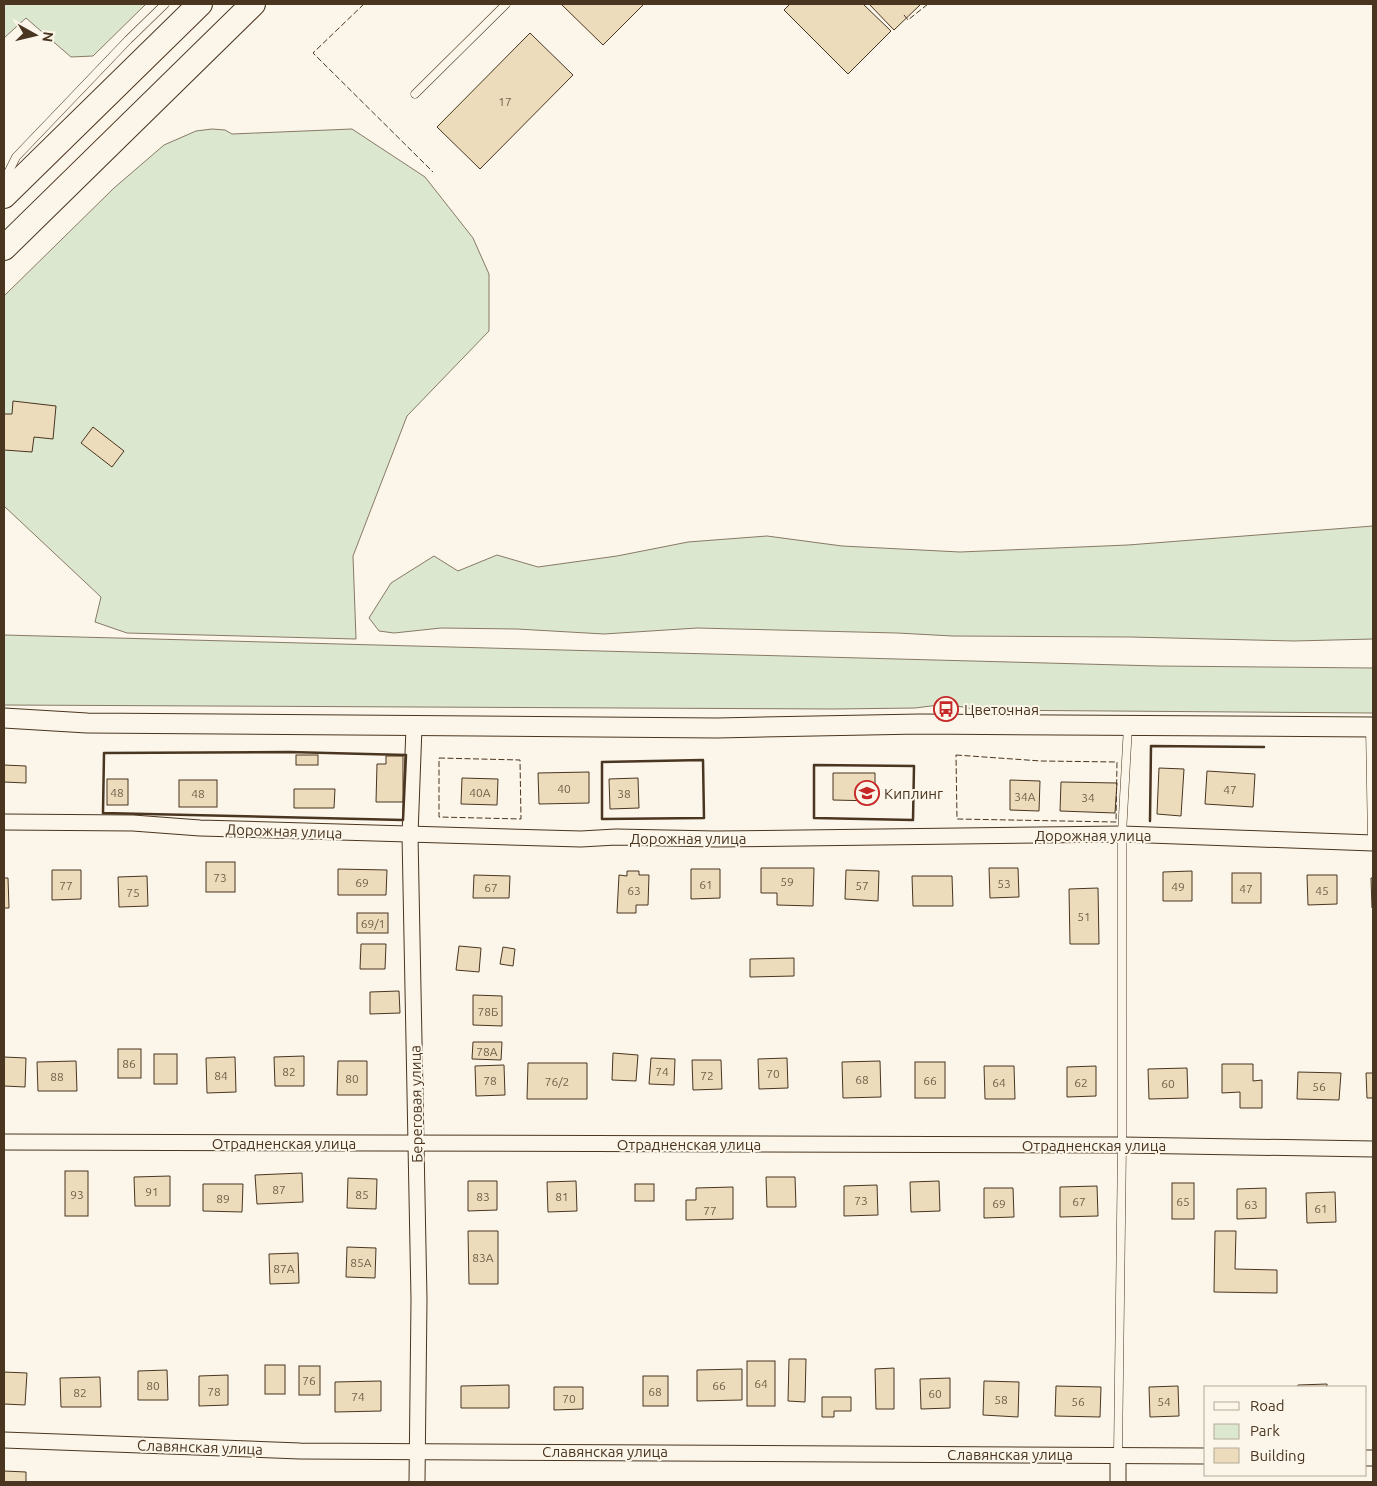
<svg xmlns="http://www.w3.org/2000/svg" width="1377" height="1486" font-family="Ubuntu,sans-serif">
	<rect width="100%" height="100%" fill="#fbf6e9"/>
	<g fill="#dce7d0" stroke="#887966">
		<polygon points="4,4 146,4 93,56 71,57 26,18 4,38"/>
		<polygon points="212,129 225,130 232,134 352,129 425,177 473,238 489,274 489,331 407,416 353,556 356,639 127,633 95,622 101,597 4,506 4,296 114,188 164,145 196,131"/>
		<polygon points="1373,526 1373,639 1294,641 1130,637 953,636 897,633 697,628 604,634 517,629 441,628 394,633 379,631 369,618 391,583 434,556 458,571 497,555 538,567 617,556 688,542 767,536 842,546 960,552 1128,545"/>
		<polygon points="4,635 1158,666 1373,668 1373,713 978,710 947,704 915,708 833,709 4,705"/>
	</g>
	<g fill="#ecdcbc" stroke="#4a3520">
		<polygon points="561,4 644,4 603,45"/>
		<polygon points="790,4 863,4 891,31 848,74 784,10"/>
		<polygon points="869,4 921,4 894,30"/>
		<polygon points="530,33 573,75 480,169 437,127"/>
		<polygon points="13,401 56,406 53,439 34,437 32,452 4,450 4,414 12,414"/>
		<polygon points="93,427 124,451 112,467 81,443"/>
		<rect x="296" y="755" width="22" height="10"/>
		<polygon points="386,756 403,756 403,802 376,802 377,764 386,764"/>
		<polygon points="4,765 26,766 26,783 4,782"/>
		<polygon points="1159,768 1184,769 1181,816 1157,814"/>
		<polygon points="1207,771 1255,774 1253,807 1205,804"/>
		<polygon points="589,772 589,803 539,804 538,773"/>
		<polygon points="833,773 875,773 875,801 833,800"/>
		<polygon points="462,778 498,779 497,805 461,804"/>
		<polygon points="638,778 639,808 610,809 609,779"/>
		<rect x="107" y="779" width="21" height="26"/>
		<rect x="179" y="780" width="38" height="27"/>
		<polygon points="1010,780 1040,781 1039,811 1010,810"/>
		<polygon points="1061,782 1117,783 1115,813 1060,811"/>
		<polygon points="294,789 335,789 334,808 294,808"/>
		<rect x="206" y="862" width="29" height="30"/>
		<polygon points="761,868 814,868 813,906 777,905 777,893 761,893"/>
		<polygon points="989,868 1018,868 1019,897 990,898"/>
		<polygon points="338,869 387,870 386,895 338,895"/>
		<polygon points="691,869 720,869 720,898 691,899"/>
		<polygon points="52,870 81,870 81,899 52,900"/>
		<polygon points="846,870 879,871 878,901 845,899"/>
		<polygon points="627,871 639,871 639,875 649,875 648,905 636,905 636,913 617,913 619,875 627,876"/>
		<polygon points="1192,871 1192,901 1163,901 1163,872"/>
		<rect x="1232" y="873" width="29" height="30"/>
		<polygon points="474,875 510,876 509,898 473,898"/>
		<polygon points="1307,875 1337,875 1337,904 1308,905"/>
		<polygon points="147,876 148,906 119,907 118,877"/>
		<polygon points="912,876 952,876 953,906 913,906"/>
		<polygon points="4,878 8,878 9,908 4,908"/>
		<polygon points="1371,878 1373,878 1373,908 1372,908"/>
		<polygon points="1098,888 1099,944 1070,944 1069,889"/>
		<rect x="357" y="913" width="31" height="20"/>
		<polygon points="361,944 386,944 385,969 360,969"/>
		<polygon points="459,946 481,948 479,972 456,970"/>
		<polygon points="503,947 515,949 513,966 500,964"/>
		<polygon points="794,958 794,976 750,977 750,959"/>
		<polygon points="399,991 400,1013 370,1014 370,992"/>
		<polygon points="473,995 502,996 502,1026 473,1025"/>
		<polygon points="473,1042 502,1042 501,1060 472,1059"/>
		<rect x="118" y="1049" width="23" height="29"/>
		<polygon points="613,1053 638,1055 636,1081 612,1080"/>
		<rect x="154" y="1054" width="23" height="30"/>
		<polygon points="304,1056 304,1086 275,1086 274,1057"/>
		<polygon points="4,1057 26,1058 25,1087 4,1086"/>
		<polygon points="235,1057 236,1092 207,1093 206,1058"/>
		<polygon points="651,1058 675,1059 674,1085 649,1084"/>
		<polygon points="787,1058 788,1088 759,1089 758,1059"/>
		<polygon points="692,1060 721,1060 722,1089 693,1090"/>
		<polygon points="76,1061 77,1091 38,1091 37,1062"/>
		<polygon points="338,1061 367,1061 367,1095 337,1095"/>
		<polygon points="880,1061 881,1097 843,1098 842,1062"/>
		<rect x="915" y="1062" width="30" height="36"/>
		<polygon points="528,1063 587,1063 587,1099 527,1099"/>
		<polygon points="1222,1064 1253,1064 1253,1081 1262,1080 1262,1108 1240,1108 1240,1092 1222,1093"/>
		<polygon points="504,1065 505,1095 476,1096 475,1066"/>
		<polygon points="984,1066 1014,1066 1015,1099 985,1099"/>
		<polygon points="1096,1066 1096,1096 1067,1097 1067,1067"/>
		<polygon points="1187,1068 1188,1098 1149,1099 1148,1069"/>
		<polygon points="1298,1072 1341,1073 1339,1100 1297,1099"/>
		<polygon points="1366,1073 1373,1073 1373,1098 1367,1098"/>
		<rect x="65" y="1171" width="23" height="45"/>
		<polygon points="302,1173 303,1202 257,1204 255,1175"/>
		<polygon points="170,1176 170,1206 135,1206 134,1177"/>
		<polygon points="766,1177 795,1177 796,1207 767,1207"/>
		<polygon points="348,1178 377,1179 376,1209 347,1208"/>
		<polygon points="468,1181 497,1181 497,1210 468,1211"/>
		<polygon points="576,1181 577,1211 548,1212 547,1182"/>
		<polygon points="939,1181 940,1211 911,1212 910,1182"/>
		<rect x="1172" y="1183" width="22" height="36"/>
		<polygon points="203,1184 243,1184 242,1212 203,1211"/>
		<rect x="635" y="1184" width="19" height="17"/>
		<polygon points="877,1185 878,1215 844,1216 844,1186"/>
		<polygon points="1097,1186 1098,1216 1060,1217 1060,1187"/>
		<polygon points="733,1187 733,1219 686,1220 686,1200 696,1200 696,1188"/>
		<polygon points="984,1188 1013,1188 1014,1217 984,1218"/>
		<polygon points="1266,1188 1266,1218 1237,1219 1237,1189"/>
		<polygon points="1335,1192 1336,1222 1307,1223 1306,1193"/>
		<polygon points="468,1231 498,1231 498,1284 469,1284"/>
		<polygon points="1215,1231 1236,1231 1235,1269 1277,1270 1277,1293 1214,1292"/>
		<polygon points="347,1247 376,1248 375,1278 346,1277"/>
		<polygon points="298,1253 299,1283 270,1284 269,1254"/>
		<polygon points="789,1359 806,1359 805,1402 788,1401"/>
		<rect x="747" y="1361" width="28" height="45"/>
		<rect x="265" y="1365" width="20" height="29"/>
		<rect x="299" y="1366" width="21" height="29"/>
		<polygon points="894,1368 894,1409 876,1409 875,1369"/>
		<polygon points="742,1369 742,1400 697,1401 697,1370"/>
		<polygon points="167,1370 168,1400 138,1400 138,1371"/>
		<polygon points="4,1372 27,1373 25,1405 4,1404"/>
		<polygon points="228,1375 228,1405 199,1406 199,1376"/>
		<rect x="643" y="1376" width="25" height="30"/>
		<polygon points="100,1377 101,1407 61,1407 60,1378"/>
		<polygon points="950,1378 950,1408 921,1409 920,1379"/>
		<polygon points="381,1381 381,1411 335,1412 335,1382"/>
		<polygon points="984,1381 1019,1382 1018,1417 983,1415"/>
		<polygon points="1327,1384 1327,1387 1298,1387 1298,1385"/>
		<polygon points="509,1385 509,1408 461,1408 461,1386"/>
		<polygon points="1056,1386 1101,1387 1100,1417 1055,1416"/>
		<polygon points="1178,1386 1179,1416 1150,1417 1149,1387"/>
		<polygon points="554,1387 583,1387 583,1409 554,1410"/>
		<polygon points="822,1397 851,1397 851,1411 834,1411 834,1417 822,1417"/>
		<polygon points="4,1471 26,1472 26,1482 4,1482"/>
	</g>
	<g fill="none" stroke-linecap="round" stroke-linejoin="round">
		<defs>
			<g id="service">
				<polyline points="415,94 506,4"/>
				<polyline points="4,181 16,157 128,40 165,4"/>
				<polyline points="1370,727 1372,843"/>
				<polyline points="1118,1454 1122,1145 1122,834 1128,726"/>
			</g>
			<g id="minor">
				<polyline points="414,727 410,835 419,1299 417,1482"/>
				<polyline points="4,822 133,823 200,828 581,839 616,837 716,839 1122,834 1373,843"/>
				<polyline points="4,1142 1122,1145 1373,1149"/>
				<polyline points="4,1440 300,1451 1206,1456"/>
				<polyline points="1118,1454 1118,1482"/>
				<polyline points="1366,1458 1373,1458"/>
			</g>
			<polyline id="tertiary" points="4,718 87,723 717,728 920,724 1373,727"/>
			<g id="trunk">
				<polyline points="4,196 200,4"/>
				<polyline points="4,248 253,4"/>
			</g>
		</defs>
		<use href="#service" stroke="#4a3520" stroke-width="9"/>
		<use href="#minor" stroke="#4a3520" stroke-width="17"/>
		<use href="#tertiary" stroke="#4a3520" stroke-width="21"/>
		<use href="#trunk" stroke="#4a3520" stroke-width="26"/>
		<use href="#service" stroke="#fbf6e9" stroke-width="8"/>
		<use href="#minor" stroke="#fbf6e9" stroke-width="15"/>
		<use href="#tertiary" stroke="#fbf6e9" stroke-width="19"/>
		<use href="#trunk" stroke="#fbf6e9" stroke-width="24"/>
		<g stroke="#4a3520" stroke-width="1" stroke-dasharray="6 2.5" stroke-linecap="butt">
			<polyline points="364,4 313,53 433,172"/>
			<polyline points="904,15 908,20 928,4"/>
			<polygon points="956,755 1041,761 1117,762 1116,822 957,819"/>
			<polygon points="439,758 520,760 521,819 439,817"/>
		</g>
		<g stroke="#4a3520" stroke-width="2.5">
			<polygon points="289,752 406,755 403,820 103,813 104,753"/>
			<polygon points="703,760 704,818 602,819 602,762"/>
			<polygon points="814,765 914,766 913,820 814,818"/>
			<polyline points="1150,821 1151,746 1264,747"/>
		</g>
	</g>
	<defs>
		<symbol id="bus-ring" viewBox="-11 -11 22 22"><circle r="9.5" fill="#fbf6e9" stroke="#c62828" stroke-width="1.5"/><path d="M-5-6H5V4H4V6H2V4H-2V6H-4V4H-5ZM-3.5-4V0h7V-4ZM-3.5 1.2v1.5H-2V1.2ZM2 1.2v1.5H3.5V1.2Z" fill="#c62828"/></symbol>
		<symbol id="school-ring" viewBox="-11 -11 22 22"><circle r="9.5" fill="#fbf6e9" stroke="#c62828" stroke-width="1.5"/><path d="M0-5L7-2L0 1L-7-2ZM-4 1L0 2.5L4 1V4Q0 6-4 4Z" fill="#c62828"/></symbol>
	</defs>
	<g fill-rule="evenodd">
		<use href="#bus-ring" x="932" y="695" width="28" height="28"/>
		<use href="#school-ring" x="853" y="779" width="28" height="28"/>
	</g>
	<g text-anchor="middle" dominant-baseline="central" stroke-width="4" stroke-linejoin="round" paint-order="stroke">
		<g font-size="12" fill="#725f47">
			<text x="505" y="101">17</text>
			<text x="564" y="788">40</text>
			<text x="1230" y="789">47</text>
			<text x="117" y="792">48</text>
			<text x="480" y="792">40А</text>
			<text x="198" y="793">48</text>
			<text x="624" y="793">38</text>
			<text x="1025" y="796">34А</text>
			<text x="1088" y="797">34</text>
			<text x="220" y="877">73</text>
			<text x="787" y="881">59</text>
			<text x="362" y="882">69</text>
			<text x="1004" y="883">53</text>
			<text x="706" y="884">61</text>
			<text x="66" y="885">77</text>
			<text x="862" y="885">57</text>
			<text x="1178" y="886">49</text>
			<text x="491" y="887">67</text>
			<text x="1246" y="888">47</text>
			<text x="634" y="890">63</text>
			<text x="1322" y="890">45</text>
			<text x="133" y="892">75</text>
			<text x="1084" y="916">51</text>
			<text x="373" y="923">69/1</text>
			<text x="488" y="1011">78Б</text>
			<text x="487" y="1051">78А</text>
			<text x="129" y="1063">86</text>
			<text x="289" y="1071">82</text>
			<text x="662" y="1071">74</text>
			<text x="773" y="1073">70</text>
			<text x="221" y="1075">84</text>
			<text x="707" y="1075">72</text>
			<text x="57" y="1076">88</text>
			<text x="352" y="1078">80</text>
			<text x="862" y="1079">68</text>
			<text x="490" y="1080">78</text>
			<text x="930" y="1080">66</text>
			<text x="557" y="1081">76/2</text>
			<text x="999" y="1082">64</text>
			<text x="1081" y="1082">62</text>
			<text x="1168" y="1083">60</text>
			<text x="1319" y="1086">56</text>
			<text x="279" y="1189">87</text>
			<text x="152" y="1191">91</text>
			<text x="77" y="1194">93</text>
			<text x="362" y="1194">85</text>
			<text x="483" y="1196">83</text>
			<text x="562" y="1196">81</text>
			<text x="223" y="1198">89</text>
			<text x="861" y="1200">73</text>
			<text x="1079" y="1201">67</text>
			<text x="1183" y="1201">65</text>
			<text x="999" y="1203">69</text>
			<text x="1251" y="1204">63</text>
			<text x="1321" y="1208">61</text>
			<text x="710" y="1210">77</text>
			<text x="483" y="1257">83А</text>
			<text x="361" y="1262">85А</text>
			<text x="284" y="1268">87А</text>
			<text x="309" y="1380">76</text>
			<text x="761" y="1383">64</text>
			<text x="153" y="1385">80</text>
			<text x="719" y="1385">66</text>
			<text x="214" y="1391">78</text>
			<text x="655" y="1391">68</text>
			<text x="80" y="1392">82</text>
			<text x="935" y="1393">60</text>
			<text x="358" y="1396">74</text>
			<text x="569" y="1398">70</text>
			<text x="1001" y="1399">58</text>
			<text x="1078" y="1401">56</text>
			<text x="1164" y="1401">54</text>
		</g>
		<g font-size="15" fill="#4a3520" stroke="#fbf6e9" text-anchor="start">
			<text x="964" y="709">Цветочная</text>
			<text x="884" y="793">Киплинг</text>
		</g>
		<g font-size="15" fill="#4a3520" stroke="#fbf6e9">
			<text transform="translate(284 831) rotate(2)">Дорожная улица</text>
			<text x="1093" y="835">Дорожная улица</text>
			<text x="688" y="838">Дорожная улица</text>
			<text transform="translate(416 1104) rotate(-91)">Береговая улица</text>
			<text x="284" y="1143">Отрадненская улица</text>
			<text x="689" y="1144">Отрадненская улица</text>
			<text x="1094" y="1145">Отрадненская улица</text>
			<text transform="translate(200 1447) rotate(2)">Славянская улица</text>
			<text x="605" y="1451">Славянская улица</text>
			<text x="1010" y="1454">Славянская улица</text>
		</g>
	</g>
	<rect width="1377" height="1486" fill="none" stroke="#4a3520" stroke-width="10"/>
	<rect x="1204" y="1386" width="162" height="90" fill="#fbf6e9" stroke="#b4a999"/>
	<rect x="1214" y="1402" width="25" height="8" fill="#fbf6e9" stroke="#b4a999"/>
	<text x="1250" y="1411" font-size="15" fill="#4a3520">Road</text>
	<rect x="1214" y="1424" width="25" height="15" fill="#dce7d0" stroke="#b4a999"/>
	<text x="1250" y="1436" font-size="15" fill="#4a3520">Park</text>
	<rect x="1214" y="1448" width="25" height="15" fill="#ecdcbc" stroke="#b4a999"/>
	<text x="1250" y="1461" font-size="15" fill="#4a3520">Building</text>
	<g transform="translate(35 35) rotate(98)" stroke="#fbf6e9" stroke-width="4" paint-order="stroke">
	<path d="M0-4L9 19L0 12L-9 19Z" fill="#4a3520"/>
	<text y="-8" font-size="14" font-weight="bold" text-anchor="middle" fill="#4a3520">N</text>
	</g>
</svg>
